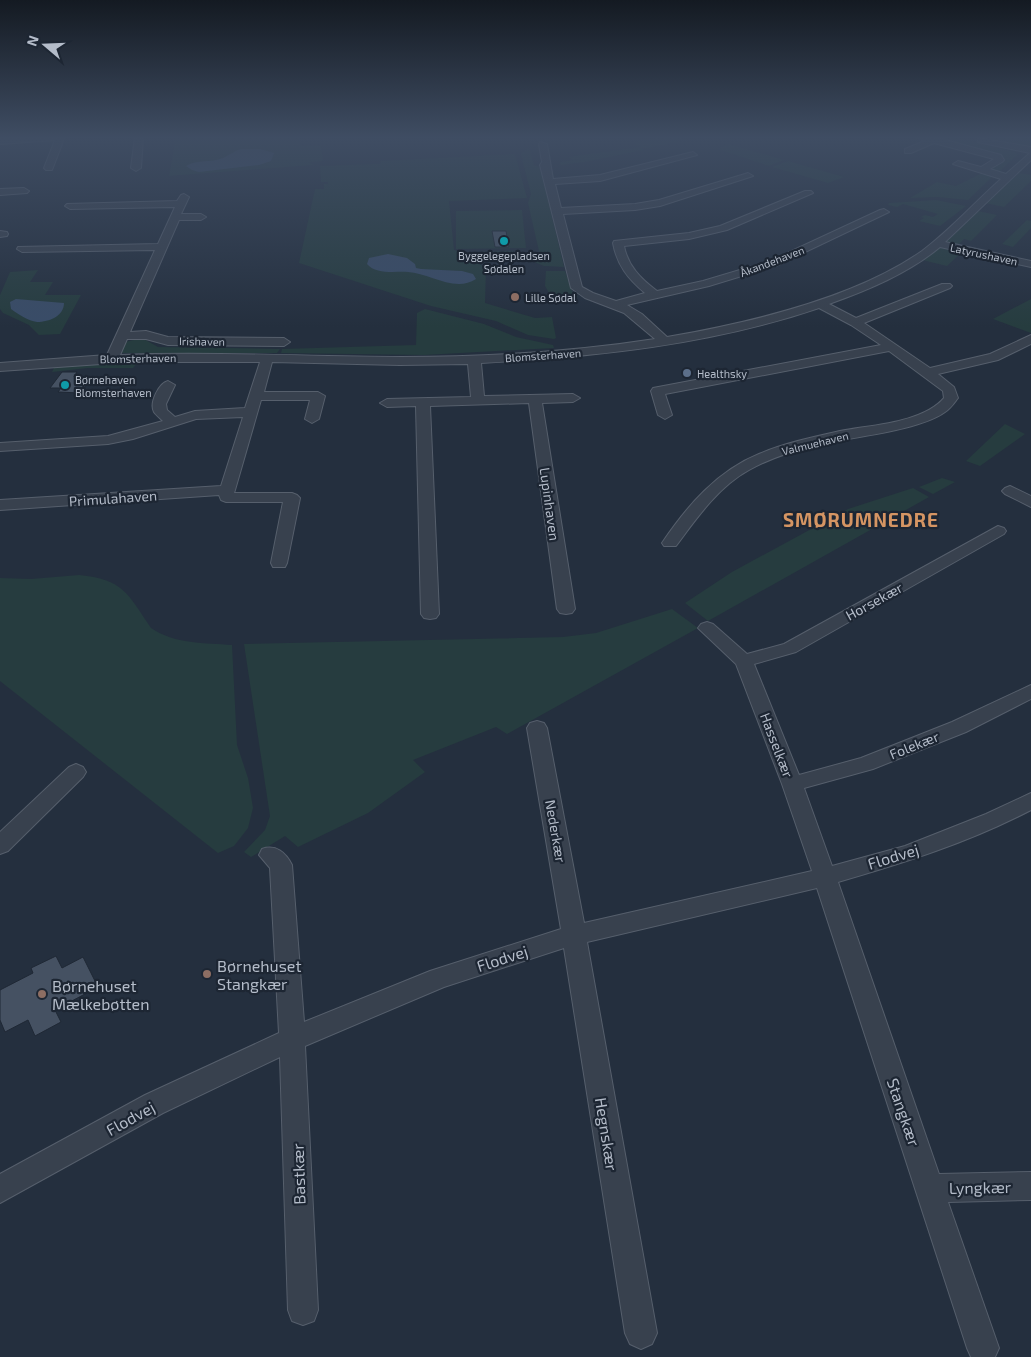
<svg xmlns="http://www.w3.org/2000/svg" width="1031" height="1357" font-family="'Exo 2',sans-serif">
	<rect width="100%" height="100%" fill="#242f3e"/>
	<g fill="#263c3f">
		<polygon points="176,137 300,137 301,146 321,146 323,161 309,162 313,165 169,176"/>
		<polygon points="667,137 678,137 684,140 644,149 632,142"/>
		<polygon points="927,137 953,137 1015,152 1017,155 997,174 985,170 1002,159"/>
		<polygon points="982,137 1031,137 1031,146 1030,146"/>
		<polygon points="729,144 784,160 769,166 718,149"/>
		<polygon points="640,147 643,150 585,162 561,165 560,162 587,158 572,160 568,157"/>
		<polygon points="529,148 534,165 540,167 564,267 544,266 532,261 541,260 528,203 531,194 521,154"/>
		<path d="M 515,154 L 527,198 L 449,201 L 454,250 C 457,250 485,266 486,269 L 485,303 L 535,318 L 552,317 L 556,338 L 554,339 L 528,335 L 496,321 L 431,306 L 299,263 L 315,189 L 324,189 L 324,184 L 328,184 L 328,182 L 321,182 L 320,166 L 380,164 L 381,161 Z"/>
		<polygon points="788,161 844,177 828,183 772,167"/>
		<polygon points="982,173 993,176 968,200 938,197 910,198 937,182 956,186"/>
		<polygon points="1019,173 1031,175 1031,181 1004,207 985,203"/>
		<polygon points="936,200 966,206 940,226 919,221 924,218 921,217 925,215 933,217 938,214 903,204 897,207 888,205 889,203"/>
		<polygon points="522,210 526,248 456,249 456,211"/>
		<polygon points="978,211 997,215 971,241 964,239 958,245 945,243"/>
		<polygon points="1027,220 1031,221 1031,228 1013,247 1002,244"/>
		<polygon points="940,247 963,251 947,266 922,260"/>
		<polygon points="513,251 514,258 476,259 475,252"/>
		<polygon points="38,270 30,282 53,282 45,295 81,295 60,334 39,335 29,325 3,313 0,309 0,295 10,272"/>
		<polygon points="546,271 565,271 572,291 578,296 577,298 569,301 553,300 545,286"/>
		<polygon points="1031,299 1031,333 993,319"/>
		<polygon points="425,309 484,324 516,337 553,345 554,348 424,355 281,353 282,349 416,345 417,313"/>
		<polygon points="142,338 158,347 280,349 277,353 120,353 125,342"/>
		<polygon points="138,362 133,368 88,368 52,372 55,366"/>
		<polygon points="1005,424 1025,434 980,466 966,461"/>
		<polygon points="942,478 955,482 933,494 919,487"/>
		<polygon points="913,488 929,497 708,621 685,603 732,572 848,509"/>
		<path d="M 79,575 C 123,579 128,594 151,628 C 174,644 206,643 232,645 L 237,745 L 248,778 L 253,808 L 248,828 L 234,846 L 218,853 L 0,681 L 0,578 L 31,579 Z"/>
		<polygon points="672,609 698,628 507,734 496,727 413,760 425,772 368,813 298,847 285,836 251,857 244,852 265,830 270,816 244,644 563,637 596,633"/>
	</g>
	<g fill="#394c67">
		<path d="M 241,149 L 260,149 L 274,153 L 271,161 L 259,165 L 199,172 L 192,170 L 186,166 C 198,159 210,163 223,158 C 230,155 234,151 241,149 Z"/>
		<path d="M 388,254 L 407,258 L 415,264 L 416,268 L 421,269 L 462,271 L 473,274 L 476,279 C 455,293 429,273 408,272 C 395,271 376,275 367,264 L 369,258 Z"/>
		<path d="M 16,299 L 64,303 C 64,316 49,322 37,322 C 28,321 18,314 11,309 L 10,302 Z"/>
	</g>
	<g fill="#455162" stroke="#1f2835">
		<polygon points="492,231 506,231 509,247 495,247"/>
		<polygon points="62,372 77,372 74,377 91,378 81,393 58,392 61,388 50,388"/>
		<polygon points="56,956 62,968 83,957 98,987 55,1010 61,1022 35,1036 28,1020 5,1032 0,1020 0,990 33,973 31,968"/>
	</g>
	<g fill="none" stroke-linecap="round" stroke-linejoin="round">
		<defs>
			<g id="minor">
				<polygon points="21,137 66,137 64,139 52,170 46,170 44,168 55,140 0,144 0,138"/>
				<polygon points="135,137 143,137 141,168 136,171 131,168"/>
				<path d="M 916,137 L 934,137 L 1001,155 L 1004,160 L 1002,162 L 990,169 L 1006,174 L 1030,153 L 978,142 L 978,138 L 1031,147 L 1031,160 L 945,242 L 1031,261 L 1031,267 L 940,247 C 909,273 868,290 829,304 L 856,318 L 942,284 L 950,284 L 952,286 L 950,288 L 864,323 L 930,368 L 990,354 L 1031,335 L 1031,344 L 998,360 L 938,374 L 954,387 L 958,398 C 954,403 951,408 945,412 C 919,431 850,437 817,445 C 793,451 770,458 749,470 C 718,487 696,519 676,546 L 664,546 L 662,543 C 687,506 717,471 759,454 C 785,443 813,437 840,431 C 871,425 923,423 944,398 L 943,391 L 889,351 L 665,394 L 672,415 L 665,419 L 658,415 L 651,391 L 653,388 L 881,345 L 851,325 L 819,308 C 711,345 594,357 481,363 L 484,396 L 573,394 L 580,398 L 573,402 L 542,403 L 575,609 L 572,613 L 566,614 L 560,613 L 557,609 L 529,403 L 430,406 L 439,614 L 436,618 L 430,619 L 424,618 L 421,614 L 416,406 L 387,407 L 380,403 L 387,399 L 471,397 L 468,364 L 400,365 L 272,362 L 264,392 L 318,392 L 325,396 L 319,419 L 312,423 L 305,419 L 310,400 L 261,400 L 235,490 L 234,493 L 292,493 L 297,495 L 300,498 L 287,563 L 285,567 L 273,567 L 271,563 L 283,502 L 226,502 L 221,500 L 219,495 L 0,510 L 0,500 L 221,486 L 243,417 L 196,419 L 133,439 L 108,444 L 0,451 L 0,443 L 108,436 L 163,421 C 160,418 156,415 154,412 C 149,403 159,383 168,381 L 175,385 L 166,404 L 167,410 L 175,417 L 195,411 L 245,408 L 260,362 L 130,362 L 0,371 L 0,363 L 107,355 L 155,250 L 22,252 L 17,249 L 18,247 L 158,244 L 175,207 L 70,209 L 65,206 L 67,204 L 177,201 L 181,195 L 184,194 L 189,197 L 181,214 L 201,214 L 206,217 L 201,220 L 179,220 L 130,332 L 146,331 L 168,337 L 284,338 L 290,342 L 284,346 L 168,345 L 146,339 L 127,339 L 120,355 C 214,351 307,357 401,357 C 486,357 571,352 655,339 L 624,313 L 585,298 L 571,288 L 540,165 L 542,162 L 539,144 L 540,142 L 547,144 L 553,179 L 600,175 L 693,152 L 697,155 L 600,181 L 555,184 L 561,208 L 635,204 L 659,200 L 745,174 L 748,173 L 753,176 L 660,206 L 635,210 L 563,214 L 582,287 L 593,293 L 616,301 L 645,293 C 628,279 617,265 613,243 L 614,241 L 689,233 L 720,226 L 805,191 L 811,191 L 813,193 L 727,230 L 689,239 L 624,246 C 628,266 640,278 657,291 L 703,281 L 770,261 L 880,210 L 884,209 L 889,212 L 778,265 L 709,286 L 627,305 L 642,314 L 667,337 C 748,323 854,299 922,251 C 950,230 975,202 1001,179 L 953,164 L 958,161 L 981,167 L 994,159 L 934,143 L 911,153 L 905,153 L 905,149 L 925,141 Z"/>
				<polygon points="24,188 29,191 27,193 0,195 0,189"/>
				<polygon points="0,231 7,232 8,234 7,236 0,237"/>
				<polygon points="1010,486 1031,496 1031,507 1005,494 1002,491 1005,488"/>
				<path d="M 998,526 L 1004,528 L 1006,531 L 1004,534 L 796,652 L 754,664 L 799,775 L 861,758 L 952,722 L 1031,685 L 1031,699 L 966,732 L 873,769 L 804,788 L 832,866 L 905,846 L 986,814 L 1031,793 L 1031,810 C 970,842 904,863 838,882 L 939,1174 L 1031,1172 L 1031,1200 L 948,1202 L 999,1348 L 995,1357 L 971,1357 L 967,1348 L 817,888 L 587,942 L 657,1333 L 652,1344 L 641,1349 L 630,1344 L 625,1333 L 564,948 L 444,987 L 305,1046 L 318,1310 L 314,1321 L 303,1325 L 292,1321 L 288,1310 L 280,1057 L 163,1113 L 0,1203 L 0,1174 L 145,1095 L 279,1033 L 270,868 L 259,855 L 262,849 C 276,844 286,853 292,865 L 304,1022 L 430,971 L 561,929 L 527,728 L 530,723 L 537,721 L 544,723 L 547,728 L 584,923 L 812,871 L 782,784 L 736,664 L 698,628 L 701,624 L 707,622 L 713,624 L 747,654 L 784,644 Z"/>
				<polygon points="76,764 83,767 86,772 83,777 8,851 0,854 0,832 69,767"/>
			</g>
		</defs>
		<use href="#minor" stroke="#565f6c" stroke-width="2"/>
		<use href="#minor" fill="#38414e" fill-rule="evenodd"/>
	</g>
	<linearGradient id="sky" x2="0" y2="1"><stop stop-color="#141a22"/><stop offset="0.42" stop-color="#3f4d63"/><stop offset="1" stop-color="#3f4d63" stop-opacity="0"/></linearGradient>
	<rect width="1031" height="327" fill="url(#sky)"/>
	<g fill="#0f9aa8" stroke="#1d2633" stroke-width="2">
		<circle cx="504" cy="241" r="5"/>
		<circle cx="65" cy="385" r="5"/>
	</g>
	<g fill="#8d6e63" stroke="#1d2633" stroke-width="2">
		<circle cx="515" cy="297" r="5"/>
		<circle cx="207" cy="974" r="5"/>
		<circle cx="42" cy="994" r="5"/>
	</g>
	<circle fill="#5c6f8a" stroke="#1d2633" stroke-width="2" cx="687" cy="373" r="5"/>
	<g text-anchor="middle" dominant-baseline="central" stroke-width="4.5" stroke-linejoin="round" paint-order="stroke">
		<g font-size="11" fill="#b4bcc9" stroke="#1d2633">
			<text transform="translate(984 254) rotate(12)">Latyrushaven</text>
			<text transform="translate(772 261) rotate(-21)">Åkandehaven</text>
			<text transform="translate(202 341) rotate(1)">Irishaven</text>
			<text transform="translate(543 355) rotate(-4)">Blomsterhaven</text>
			<text transform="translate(138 358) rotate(-1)">Blomsterhaven</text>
			<text transform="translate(815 443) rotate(-14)">Valmuehaven</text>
		</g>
		<g font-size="11" fill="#b4bcc9" stroke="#1d2633" text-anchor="start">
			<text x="504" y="255" text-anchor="middle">Byggelegepladsen<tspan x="504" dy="13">Sødalen</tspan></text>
			<text x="525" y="297">Lille Sødal</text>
			<text x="697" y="373">Healthsky</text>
			<text x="75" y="379">Børnehaven<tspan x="75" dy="13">Blomsterhaven</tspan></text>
		</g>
		<g font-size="14" fill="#b4bcc9" stroke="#1d2633">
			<text transform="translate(113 498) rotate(-4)">Primulahaven</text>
			<text transform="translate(550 504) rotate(82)">Lupinhaven</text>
			<text transform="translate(874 601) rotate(-29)">Horsekær</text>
			<text transform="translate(777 745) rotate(69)">Hasselkær</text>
			<text transform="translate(914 745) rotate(-22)">Folekær</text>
			<text transform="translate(556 831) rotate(80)">Nederkær</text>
		</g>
		<g font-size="16" fill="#b4bcc9" stroke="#1d2633">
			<text transform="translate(893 856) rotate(-17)">Flodvej</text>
			<text transform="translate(502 958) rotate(-18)">Flodvej</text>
			<text transform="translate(904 1112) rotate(71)">Stangkær</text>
			<text transform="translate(130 1118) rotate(-29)">Flodvej</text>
			<text transform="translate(607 1134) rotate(81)">Hegnskær</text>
			<text transform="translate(298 1174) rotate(-92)">Bastkær</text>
			<text transform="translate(980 1187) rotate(-1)">Lyngkær</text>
		</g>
		<g font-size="16" fill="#b4bcc9" stroke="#1d2633" text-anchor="start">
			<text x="217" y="965">Børnehuset<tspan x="217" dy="18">Stangkær</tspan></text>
			<text x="52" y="985">Børnehuset<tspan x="52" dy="18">Mælkebøtten</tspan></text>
		</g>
		<g font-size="19" font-weight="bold" letter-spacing="1" fill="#d59563" stroke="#1d2633">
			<text x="861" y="519">SMØRUMNEDRE</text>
		</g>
	</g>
	<g transform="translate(45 45) rotate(289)" stroke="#1d2633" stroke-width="4" paint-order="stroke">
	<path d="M0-4L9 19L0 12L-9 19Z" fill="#b4bcc9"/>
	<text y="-8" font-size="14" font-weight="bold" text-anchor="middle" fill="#b4bcc9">N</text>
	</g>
</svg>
